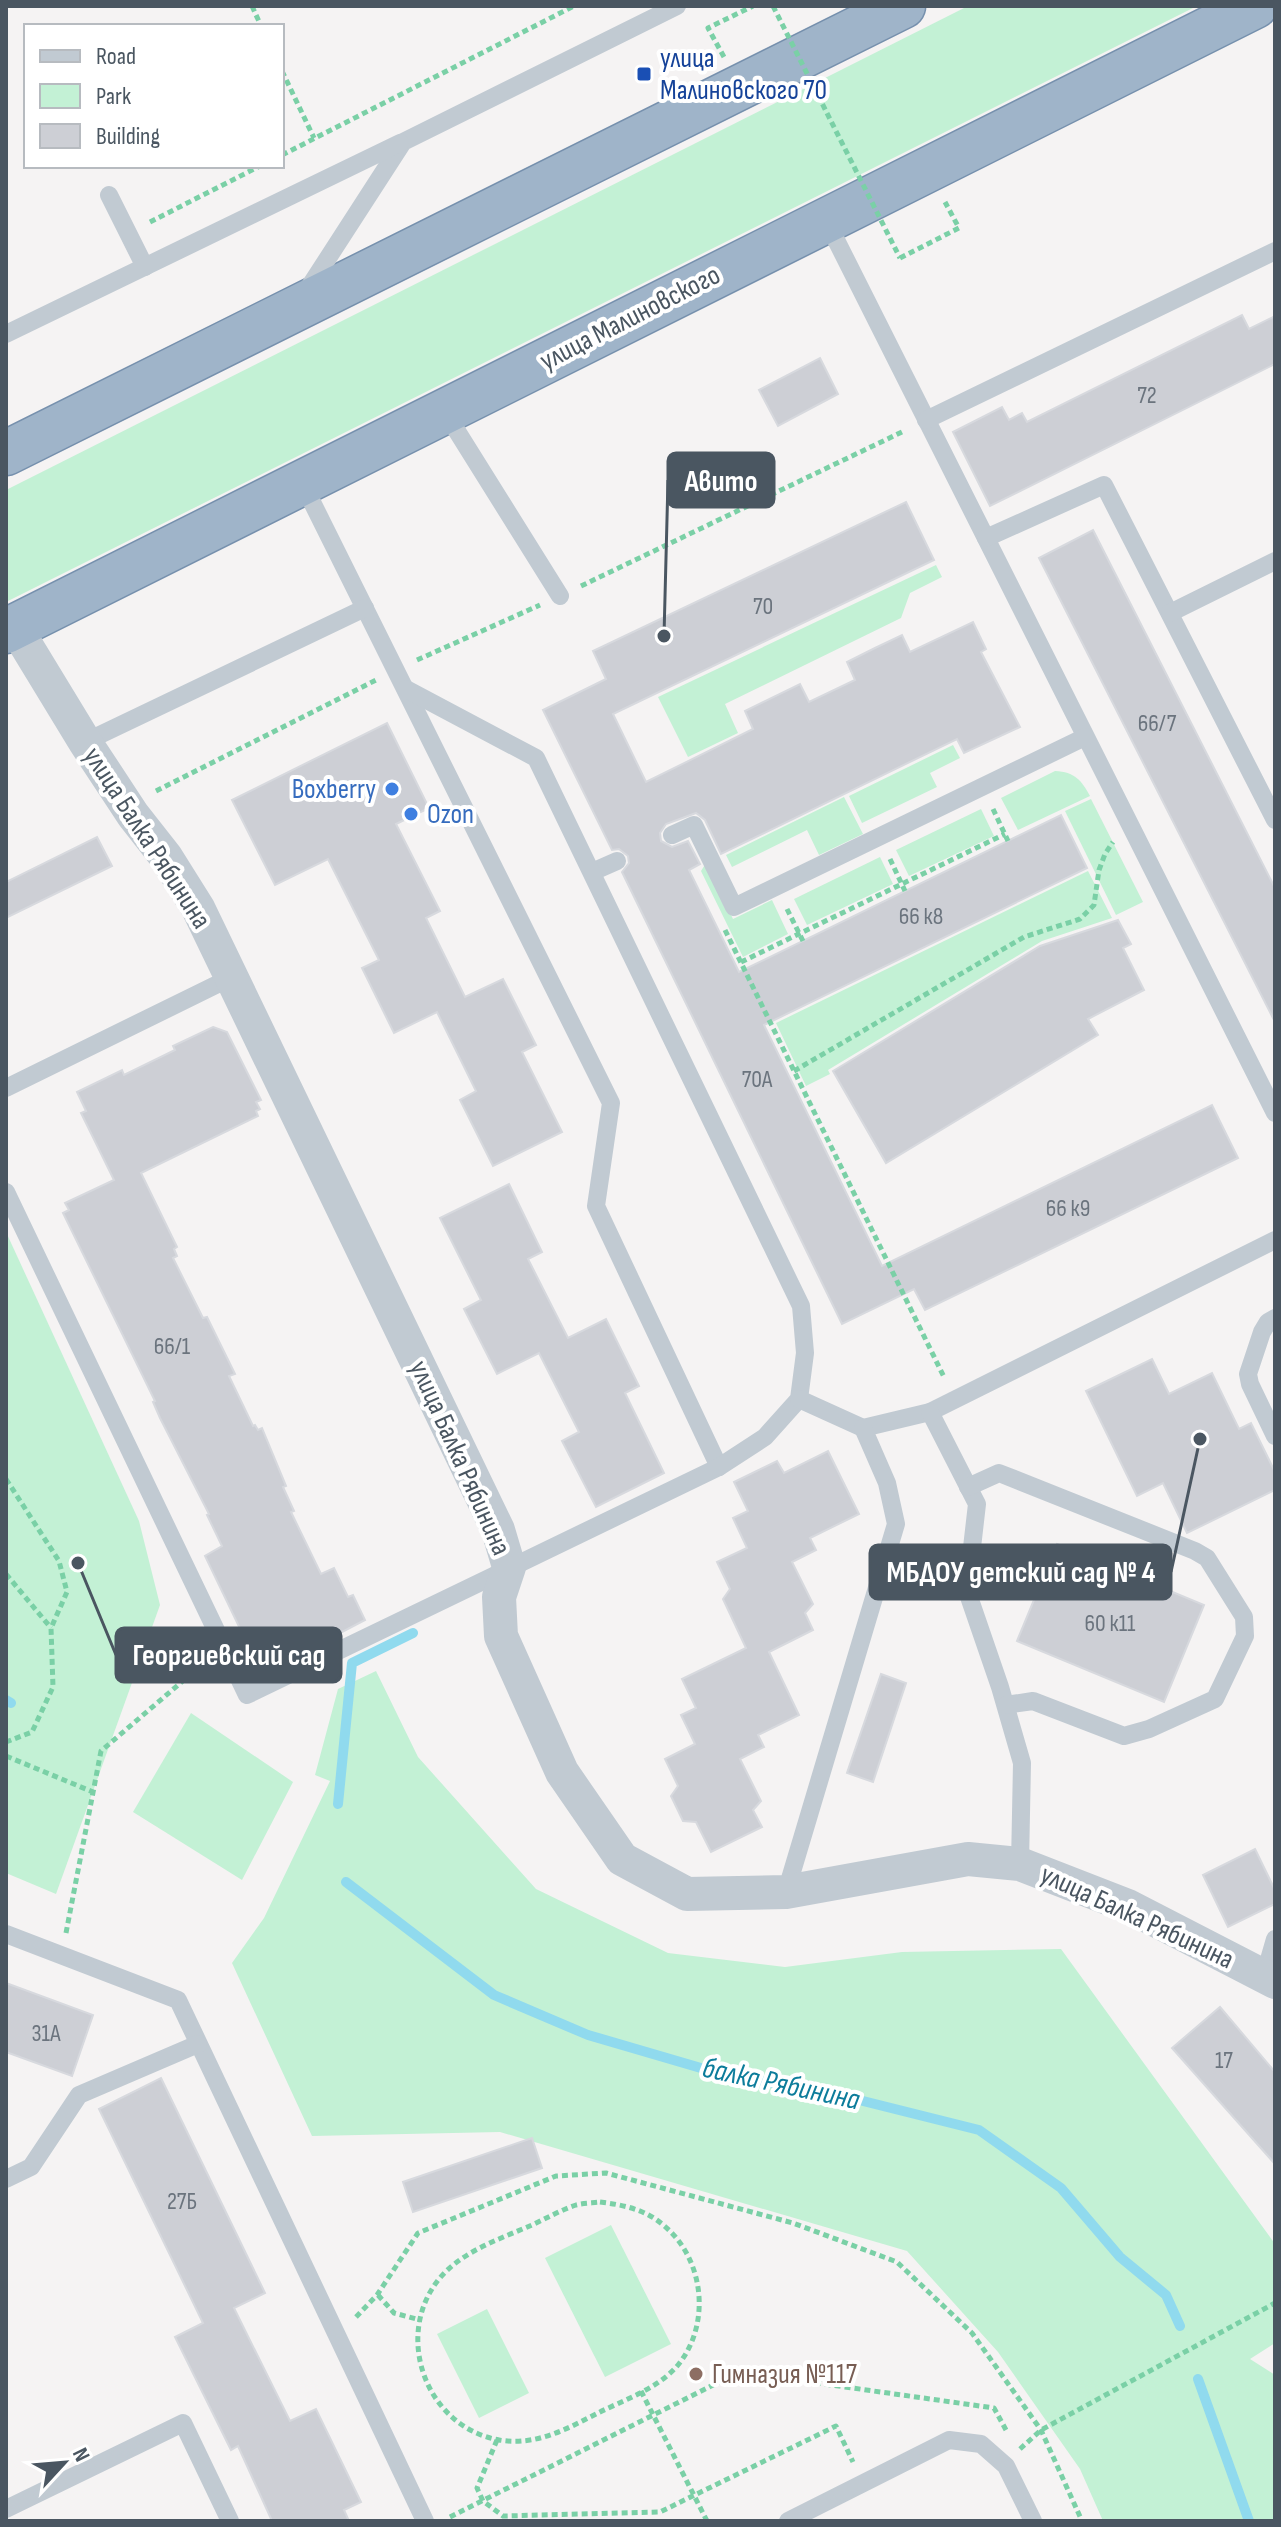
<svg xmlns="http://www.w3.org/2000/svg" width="1281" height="2527" font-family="'Sofia Sans Condensed',sans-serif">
	<rect width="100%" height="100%" fill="#f5f3f3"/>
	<g fill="#c3f1d5">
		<polygon points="968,6 1197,6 6,602 6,490"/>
		<polygon points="936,565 942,577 910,593 901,618 725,704 738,733 688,757 658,697"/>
		<polygon points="953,745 960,758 930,773 937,787 862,823 849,796"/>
		<path d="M 1055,771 C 1075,772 1081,780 1090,796 L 1018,830 L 1001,798 Z"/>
		<polygon points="844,797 863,834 819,855 807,830 732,867 726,855"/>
		<polygon points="1091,799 1143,902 1116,915 1065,811"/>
		<polygon points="981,809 994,836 909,876 896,850"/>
		<polygon points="880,857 893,884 807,925 794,899"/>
		<polygon points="706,863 733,919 772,900 788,934 743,957 701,871"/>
		<polygon points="1088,871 1112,918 1042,941 828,1070 830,1074 806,1086 776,1023"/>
		<polygon points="6,1232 139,1521 160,1605 56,1894 6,1873"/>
		<polygon points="376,1671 418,1757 536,1889 668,1953 785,1967 902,1952 1061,1949 1275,2244 1275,2343 1250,2359 1275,2375 1275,2521 1103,2521 1080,2469 998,2352 907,2251 500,2132 312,2136 232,1963 264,1918 330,1781 315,1775 338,1689"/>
		<polygon points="191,1713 293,1782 242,1880 133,1812"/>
		<polygon points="611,2225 671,2344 605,2377 545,2258"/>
		<polygon points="487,2309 529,2393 479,2418 437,2334"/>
	</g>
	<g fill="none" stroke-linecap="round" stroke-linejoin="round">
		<g stroke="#90daee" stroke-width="10">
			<polyline points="6,1700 11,1703"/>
			<polyline points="338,1804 352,1663 413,1633"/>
			<polyline points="346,1882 494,1995 588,2035 718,2073 847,2097 979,2130 1061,2188 1120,2257 1166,2295 1180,2326"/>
			<polyline points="1198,2379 1249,2521"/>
		</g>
	</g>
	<g fill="#cdcfd5" stroke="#d7d9de" stroke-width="2">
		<polygon points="1242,315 1249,329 1275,316 1275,364 990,506 953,432 1002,407 1009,420 1022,413 1027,422"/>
		<polygon points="820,358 838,394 778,426 759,390"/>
		<polygon points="906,502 934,560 613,714 646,782 753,729 745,711 800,684 809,702 855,680 847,662 875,648 902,635 910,652 973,622 986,649 981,652 1020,727 964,753 957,739 721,854 705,820 696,813 666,824 660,833 661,841 672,847 688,841 700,864 689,870 739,972 1061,815 1087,868 764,1025 882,1266 1212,1105 1238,1158 925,1310 914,1289 842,1324 622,872 629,863 628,856 619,849 612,850 543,710 606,679 593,651"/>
		<polygon points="1093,530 1275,888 1275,1022 1039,558"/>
		<polygon points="387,723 429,808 396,824 440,911 426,918 465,997 503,979 536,1045 522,1052 562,1132 493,1166 460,1100 476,1091 437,1012 394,1033 362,968 379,960 328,859 275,885 232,800"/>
		<polygon points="97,837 112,866 6,918 6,882"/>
		<polygon points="1118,920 1131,944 1123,948 1144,990 1088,1019 1098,1035 886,1163 833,1071 1040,946"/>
		<polygon points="213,1027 227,1032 261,1100 256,1102 260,1109 256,1111 258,1116 141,1173 177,1247 174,1249 177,1256 173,1258 203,1318 207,1317 235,1374 229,1376 253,1426 255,1425 258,1430 262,1428 286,1486 283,1487 294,1511 291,1512 321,1574 334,1568 348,1597 353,1595 365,1620 340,1633 341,1635 336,1638 272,1665 268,1657 264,1658 259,1649 257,1650 252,1640 245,1639 205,1556 222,1546 207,1515 209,1514 160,1418 153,1402 155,1401 63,1213 69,1210 65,1203 114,1180 81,1113 86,1111 77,1092 122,1070 124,1075 175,1050 173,1046"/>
		<polygon points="509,1184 542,1252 528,1259 568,1338 606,1319 639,1386 625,1393 664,1473 596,1507 562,1441 579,1432 539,1353 497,1374 464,1309 481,1300 440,1218"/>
		<polygon points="1152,1359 1169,1394 1212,1373 1239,1429 1251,1423 1275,1472 1275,1490 1187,1533 1163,1483 1137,1496 1086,1391"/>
		<polygon points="828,1451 859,1514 810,1538 816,1550 792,1562 813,1604 805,1613 813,1630 769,1652 799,1715 758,1735 764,1747 740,1759 761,1801 753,1810 762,1827 711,1852 696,1822 683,1821 671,1796 678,1786 665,1759 695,1744 681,1715 696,1708 682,1679 746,1648 723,1599 730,1589 717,1562 747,1548 733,1518 748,1511 734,1482 777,1461 784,1473"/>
		<polygon points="1057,1544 1204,1605 1164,1702 1017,1641"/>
		<polygon points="881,1674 906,1683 873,1782 847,1773"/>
		<polygon points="1255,1849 1275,1890 1275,1904 1228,1927 1203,1875"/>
		<polygon points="6,1983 93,2015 72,2076 6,2052"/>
		<polygon points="1220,2007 1275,2072 1275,2164 1172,2048"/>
		<polygon points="161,2078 265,2293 234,2308 290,2421 316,2409 361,2502 344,2510 349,2521 272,2521 238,2446 231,2450 175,2337 203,2323 99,2109"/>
		<polygon points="532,2138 542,2168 413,2212 403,2182"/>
	</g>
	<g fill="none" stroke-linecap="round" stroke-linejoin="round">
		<defs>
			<g id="trunk">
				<polyline points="6,453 903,6"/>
				<polyline points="6,631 1255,6"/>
			</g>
		</defs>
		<use href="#trunk" stroke="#7690ad" stroke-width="47"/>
		<g stroke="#7ad0a6" stroke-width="5" stroke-dasharray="6 4" stroke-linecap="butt">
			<polyline points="252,6 261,26"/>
			<polyline points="724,57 708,28 753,6"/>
			<polyline points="282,71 314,138"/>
			<polyline points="282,155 574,6"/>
			<polyline points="150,222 260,166"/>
			<polyline points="900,258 959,228 945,202"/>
			<polyline points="581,586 904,431"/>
			<polyline points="417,660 540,605"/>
			<polyline points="156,791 376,680"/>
			<polyline points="993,809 1008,841"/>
			<polyline points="890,859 905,891"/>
			<polyline points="787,909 803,941"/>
			<polyline points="725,930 944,1377"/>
			<polyline points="741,962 1005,834"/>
			<polyline points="794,1071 1024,937 1080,919 1094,905 1099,870 1105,854 1113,842"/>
			<polyline points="6,1479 59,1561 67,1592 51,1628 53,1687 32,1732 6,1742"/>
			<polyline points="6,1574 51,1628"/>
			<polyline points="6,1756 93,1792"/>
			<polyline points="66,1933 101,1751 205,1662"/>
			<path d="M 600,2202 C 623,2205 644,2209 662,2224 C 704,2257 712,2323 678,2365 C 658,2389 623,2400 596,2414 C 565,2430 535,2446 499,2440 C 426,2427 393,2336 439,2279 C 462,2251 500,2239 532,2225 C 547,2218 561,2210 576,2205 C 584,2203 593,2203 600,2202 Z"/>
			<polyline points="378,2295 394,2313 420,2320"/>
			<polyline points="356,2317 377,2295 418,2233 556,2176 606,2173 793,2223 897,2262 972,2333 1041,2430 1082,2521"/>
			<polyline points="641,2391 707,2521"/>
			<polyline points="497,2440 477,2488 483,2501 503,2516 660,2512 836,2426 853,2462"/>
			<polyline points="1020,2449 1041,2430 1275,2303"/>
			<polyline points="450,2517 739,2372 994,2408 1006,2430"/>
		</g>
		<g stroke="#c1cad2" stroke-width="18">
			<polyline points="109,195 145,267"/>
			<polyline points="826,220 1275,1113"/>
			<polyline points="306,292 403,142 677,6"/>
			<polyline points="6,334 400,143"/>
			<polyline points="445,412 560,596"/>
			<polyline points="926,420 1275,251"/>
			<polyline points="302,482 611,1103 596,1206 719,1467"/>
			<polyline points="986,538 1104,485 1275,820"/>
			<polyline points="1170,613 1275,561"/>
			<polyline points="85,742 365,608"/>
			<polyline points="672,835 694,825 734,907 1085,737"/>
			<polyline points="592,872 617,861"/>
			<polyline points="6,1088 232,977"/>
			<polyline points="6,1192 247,1695 719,1467 765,1437 799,1399 805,1353 801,1306 536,758 406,689"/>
			<polyline points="1275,1318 1268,1322 1262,1332 1248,1374 1250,1384 1275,1436"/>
			<polyline points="799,1399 863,1428 930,1412 1275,1240"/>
			<polyline points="930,1412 977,1504 967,1591 1000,1687 1022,1763 1020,1864"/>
			<polyline points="968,1487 999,1473 1195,1551 1207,1558 1244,1617 1245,1636 1215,1699 1149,1729 1124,1736 1033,1701 1006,1705"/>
			<polyline points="786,1892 896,1524 887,1483 863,1428"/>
			<polyline points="6,1934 178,2000 425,2521"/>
			<polyline points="1264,1977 1275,1939"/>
			<polyline points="6,2179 31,2167 79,2095 198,2044"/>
			<polyline points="6,2509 183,2423 230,2521"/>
			<polyline points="788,2521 949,2440 981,2444 1006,2466 1033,2521"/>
		</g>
		<polyline stroke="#c1cad2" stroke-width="34" points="15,627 85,742 133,815 166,857 198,908 498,1530 509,1567 499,1597 501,1636 562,1772 622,1859 687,1894 786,1892 968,1859 1020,1864 1128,1906 1275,1982"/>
		<use href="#trunk" stroke="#9fb4c9" stroke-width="44"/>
		<polyline stroke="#7ad0a6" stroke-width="5" stroke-dasharray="6 4" stroke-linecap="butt" points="773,6 900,258"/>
	</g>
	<rect fill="#1a4fb4" stroke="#fff" stroke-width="3" x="636" y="66" width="16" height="16" rx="4"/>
	<g fill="#3f7fe0" stroke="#fff" stroke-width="3">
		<circle cx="392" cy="789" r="8"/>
		<circle cx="411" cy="814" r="8"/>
	</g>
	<circle fill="#8d6e63" stroke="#fff" stroke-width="3" cx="696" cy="2374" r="8"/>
	<g text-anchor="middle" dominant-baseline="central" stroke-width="8" stroke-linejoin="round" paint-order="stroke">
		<g font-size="24" fill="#6b747e">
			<text x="1147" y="395">72</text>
			<text x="763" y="606">70</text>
			<text x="1157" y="723">66/7</text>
			<text x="921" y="916">66 к8</text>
			<text x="757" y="1079">70А</text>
			<text x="1068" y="1208">66 к9</text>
			<text x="172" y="1346">66/1</text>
			<text x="1110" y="1623">60 к11</text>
			<text x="46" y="2033">31А</text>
			<text x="1224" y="2060">17</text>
			<text x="182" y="2201">27Б</text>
		</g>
		<g font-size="28" fill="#164399" stroke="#fff" text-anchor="start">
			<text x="660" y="58">улица<tspan x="660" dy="32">Малиновского 70</tspan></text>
		</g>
		<g font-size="28" fill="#4a5661" stroke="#fff">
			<text transform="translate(630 318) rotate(-27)">улица Малиновского</text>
			<text transform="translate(147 838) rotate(57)">улица Балка Рябинина</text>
			<text transform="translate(460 1458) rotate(66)">улица Балка Рябинина</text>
			<text transform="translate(1137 1917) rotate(25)">улица Балка Рябинина</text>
		</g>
		<g font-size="28" fill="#366cbe" stroke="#fff" text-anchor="end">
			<text x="376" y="789">Boxberry</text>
			<text x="427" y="814" text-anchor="start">Ozon</text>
		</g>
		<g font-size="28" fill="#785e54" stroke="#fff" text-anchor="start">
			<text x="712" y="2374">Гимназия №117</text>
		</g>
		<g font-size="30" font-style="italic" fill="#0c7c9b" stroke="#fff">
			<text transform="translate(781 2084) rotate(12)">балка Рябинина</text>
		</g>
	</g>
	<path fill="none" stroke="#4a5661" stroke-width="3" d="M664 636L668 480M1200 1439L1171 1572M78 1563L116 1655"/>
	<g fill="#4a5661" stroke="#fff" stroke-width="3">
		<circle cx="664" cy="636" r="8"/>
		<circle cx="1200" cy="1439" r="8"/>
		<circle cx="78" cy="1563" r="8"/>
	</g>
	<g fill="#4a5661" stroke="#4a5661" stroke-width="3">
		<rect x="668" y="453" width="106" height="54" rx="8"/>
		<rect x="870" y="1545" width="301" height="54" rx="8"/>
		<rect x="116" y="1628" width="225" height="54" rx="8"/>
	</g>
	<g font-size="30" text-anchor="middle" font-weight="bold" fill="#fff">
		<text x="721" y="491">Авито</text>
		<text x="1021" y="1582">МБДОУ детский сад № 4</text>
		<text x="229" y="1665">Георгиевский сад</text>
	</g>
	<rect width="1281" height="2527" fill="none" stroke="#4a5661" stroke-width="16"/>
	<rect x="24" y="24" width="260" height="144" fill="#ffffff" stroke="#b7bbc0" stroke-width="2"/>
	<rect x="40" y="50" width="40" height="12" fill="#c1cad2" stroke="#b7bbc0" stroke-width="2"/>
	<text x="96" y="64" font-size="24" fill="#4a5661">Road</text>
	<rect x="40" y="84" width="40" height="24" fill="#c3f1d5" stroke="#b7bbc0" stroke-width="2"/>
	<text x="96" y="104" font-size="24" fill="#4a5661">Park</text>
	<rect x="40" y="124" width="40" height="24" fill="#cdcfd5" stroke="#b7bbc0" stroke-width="2"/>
	<text x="96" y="144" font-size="24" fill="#4a5661">Building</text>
	<g transform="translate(64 2463) rotate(64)" stroke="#ffffff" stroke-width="6" paint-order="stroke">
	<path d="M0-6L14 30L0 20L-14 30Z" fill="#4a5661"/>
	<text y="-12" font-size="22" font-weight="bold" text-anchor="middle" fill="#4a5661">N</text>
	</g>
</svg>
